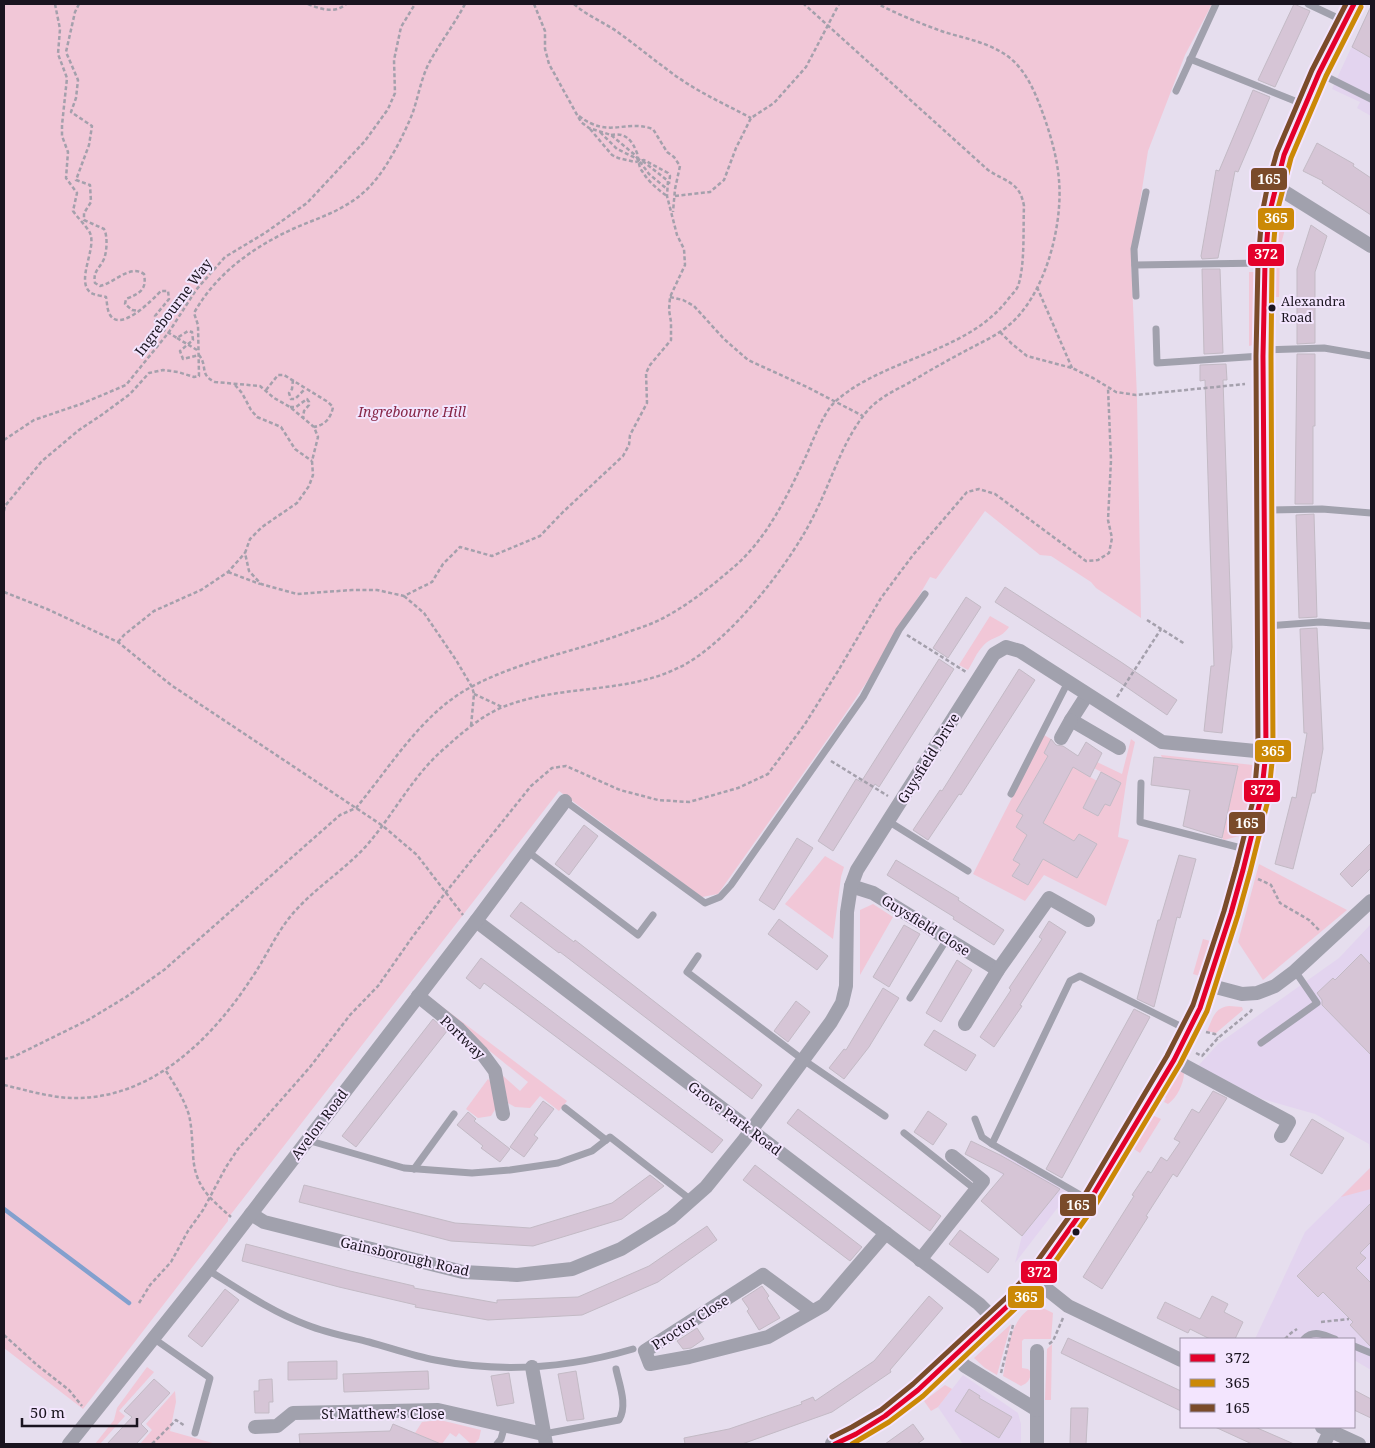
<svg xmlns="http://www.w3.org/2000/svg" width="1375" height="1448" font-family="'Noto Serif',serif">
	<rect width="100%" height="100%" fill="#e6deee"/>
	<g fill="#e3d4ef">
		<polygon points="1371,9 1371,116 1357,108 1360,102 1332,89 1365,18"/>
		<polygon points="1371,924 1371,1158 1369,1144 1315,1114 1262,1099 1198,1066 1218,1044 1339,958"/>
		<polygon points="1001,1153 1069,1193 1015,1263 1022,1236 981,1201 1003,1176 992,1166"/>
		<polygon points="1371,1167 1371,1370 1354,1360 1354,1339 1255,1339 1305,1232"/>
		<polygon points="963,1375 1018,1413 1021,1424 1021,1444 963,1444 938,1407"/>
	</g>
	<g fill="#f1c7d7">
		<polygon points="4,4 1212,4 1185,55 1148,151 1131,259 1137,397 1141,618 1096,588 1091,582 1051,556 1040,555 985,511 936,579 930,577 879,664 841,720 718,894 702,897 559,791 228,1218 228,1221 83,1409 4,1348"/>
		<polygon points="1278,228 1285,229 1280,248 1279,297 1275,297 1274,273"/>
		<polygon points="1249,272 1255,272 1253,345 1249,346"/>
		<path d="M 990,616 L 1009,627 C 1001,639 992,636 983,646 C 977,652 973,662 968,670 L 959,665 Z"/>
		<polygon points="1044,735 1051,739 1044,753 1048,756 1016,811 1023,815 1016,827 1032,838 1027,849 1021,846 1013,859 1020,864 1012,876 1028,885 1050,848 1055,866 1077,878 1097,844 1079,834 1074,841 1043,823 1073,767 1097,781 1084,808 1098,816 1105,804 1110,806 1121,783 1094,768 1097,762 1122,774 1131,739 1135,742 1127,777 1118,837 1129,840 1106,906 1044,875 1025,901 973,874"/>
		<polygon points="1161,755 1253,765 1255,785 1243,835 1224,840 1222,838 1238,766 1162,758"/>
		<polygon points="825,856 844,867 841,877 833,939 785,904"/>
		<polygon points="1259,864 1347,910 1263,980 1238,942"/>
		<polygon points="873,904 893,917 860,975 860,910"/>
		<polygon points="1203,939 1214,942 1203,977 1193,974"/>
		<polygon points="432,999 567,1101 559,1111 540,1096 530,1108 515,1107 508,1103 502,1075 520,1091 528,1082 491,1052"/>
		<path d="M 1229,1006 L 1242,1007 L 1243,1010 L 1216,1033 L 1207,1031 C 1213,1018 1214,1008 1229,1006 Z"/>
		<path d="M 1178,1070 L 1184,1073 C 1184,1083 1177,1098 1168,1104 L 1164,1102 L 1166,1098 L 1163,1096 Z"/>
		<polygon points="488,1079 491,1082 496,1108 491,1116 478,1118 466,1109"/>
		<polygon points="1152,1115 1161,1119 1140,1153 1134,1149 1133,1146"/>
		<polygon points="1371,1167 1371,1189 1341,1197"/>
		<path d="M 1037,1305 L 1053,1313 L 1051,1339 L 1024,1339 L 1022,1341 L 1022,1368 L 1028,1369 L 1031,1372 C 1030,1380 1028,1383 1021,1386 L 1003,1376 C 1008,1351 1009,1316 1037,1305 Z"/>
		<polygon points="1011,1324 997,1375 985,1368 974,1358"/>
		<polygon points="1052,1344 1051,1400 1045,1400 1047,1349"/>
		<polygon points="147,1367 154,1372 119,1411 125,1416 100,1444 95,1444 114,1420 117,1408"/>
		<polygon points="945,1385 952,1389 938,1407 931,1411 924,1401"/>
		<polygon points="175,1391 176,1402 170,1431 216,1444 140,1444 152,1430 146,1424"/>
		<polygon points="440,1420 481,1430 479,1439 474,1444 471,1444 459,1433 456,1437 450,1433 442,1444 425,1444 427,1438 415,1433 422,1422"/>
	</g>
	<g fill="none" stroke-linecap="round" stroke-linejoin="round">
		<polyline stroke="#83a0ce" stroke-width="4.5" points="4,1209 129,1303"/>
	</g>
	<g fill="#d6c5d6" stroke="#c3bac5">
		<polygon points="1294,4 1310,11 1275,87 1258,80"/>
		<polygon points="1371,6 1371,58 1352,47"/>
		<polygon points="1253,90 1270,97 1238,172 1235,171 1218,258 1202,259 1201,256 1216,170 1219,171"/>
		<polygon points="1317,143 1354,164 1353,166 1371,178 1371,215 1322,183 1323,181 1303,171"/>
		<polygon points="1311,225 1327,236 1315,272 1315,343 1297,344 1297,269"/>
		<polygon points="1202,269 1220,269 1223,353 1204,354"/>
		<polygon points="1297,354 1315,354 1315,426 1313,426 1313,504 1295,504"/>
		<polygon points="1226,364 1227,380 1223,380 1232,647 1222,733 1204,731 1211,666 1214,666 1213,638 1205,380 1200,381 1200,365"/>
		<polygon points="1314,514 1317,617 1299,618 1296,515"/>
		<polygon points="1005,587 1121,662 1177,700 1167,715 1119,682 995,602"/>
		<polygon points="966,597 981,607 948,658 933,648"/>
		<polygon points="1317,628 1323,749 1315,793 1312,793 1293,869 1275,864 1292,797 1296,798 1307,733 1304,733 1300,629"/>
		<polygon points="939,659 954,669 879,787 875,784 833,851 818,841 856,779 861,782"/>
		<polygon points="1019,669 1035,680 961,795 959,794 928,840 913,830 940,790 942,791"/>
		<polygon points="1051,739 1056,745 1063,746 1078,756 1086,742 1102,753 1090,777 1073,767 1043,823 1074,841 1079,834 1097,844 1077,878 1043,859 1028,885 1012,876 1020,864 1013,860 1027,835 1016,827 1023,815 1016,811 1048,756 1044,753"/>
		<polygon points="1154,757 1238,766 1222,838 1183,826 1190,790 1151,785"/>
		<polygon points="1101,772 1121,783 1110,806 1105,804 1098,816 1083,808"/>
		<polygon points="584,825 598,836 569,875 555,864"/>
		<polygon points="797,838 813,848 774,910 759,900"/>
		<polygon points="1371,843 1371,868 1352,887 1340,874"/>
		<polygon points="1179,855 1196,859 1180,918 1177,917 1154,1007 1137,999 1158,920 1160,920"/>
		<polygon points="896,860 959,898 958,900 1004,930 994,945 953,919 954,917 941,909 887,875"/>
		<polygon points="521,902 574,942 575,940 762,1085 752,1099 560,952 559,953 510,916"/>
		<polygon points="779,919 828,956 817,970 768,934"/>
		<polygon points="1049,921 1066,932 1020,1005 1022,1006 994,1047 980,1037 1011,990 1009,988 1042,939 1039,937"/>
		<polygon points="904,925 920,934 889,987 873,977"/>
		<polygon points="1361,954 1371,965 1371,1055 1322,1005 1322,1000 1317,993 1333,978 1335,980"/>
		<polygon points="481,958 723,1140 712,1153 484,983 480,989 466,978"/>
		<polygon points="957,960 972,970 941,1022 926,1013"/>
		<polygon points="883,988 899,998 869,1047 844,1079 829,1068 844,1049 846,1050"/>
		<polygon points="796,1001 810,1012 788,1042 774,1031"/>
		<polygon points="1134,1009 1150,1017 1062,1178 1046,1169"/>
		<polygon points="433,1019 447,1031 356,1147 342,1136"/>
		<polygon points="934,1030 976,1055 966,1071 924,1045"/>
		<polygon points="1213,1091 1227,1098 1177,1177 1173,1174 1146,1216 1148,1217 1102,1289 1083,1277 1134,1196 1132,1195 1148,1171 1151,1173 1161,1157 1167,1161 1180,1142 1174,1139 1192,1109 1199,1113"/>
		<polygon points="543,1101 554,1109 534,1135 538,1138 524,1157 510,1147"/>
		<polygon points="798,1109 941,1216 930,1231 787,1123"/>
		<polygon points="928,1111 947,1124 933,1145 914,1132"/>
		<polygon points="468,1112 476,1119 474,1121 510,1149 500,1162 481,1148 483,1146 457,1125"/>
		<polygon points="1312,1119 1344,1138 1322,1174 1290,1155"/>
		<polygon points="971,1141 1000,1155 1060,1189 1022,1236 981,1201 1004,1174 965,1154"/>
		<polygon points="755,1165 862,1247 850,1261 743,1180"/>
		<polygon points="650,1175 664,1186 622,1219 533,1246 451,1241 299,1202 304,1185 455,1223 530,1228 612,1203"/>
		<polygon points="1371,1203 1371,1242 1360,1253 1366,1258 1356,1268 1371,1283 1371,1347 1350,1325 1353,1322 1323,1292 1318,1297 1297,1276"/>
		<polygon points="707,1226 717,1240 658,1282 582,1315 488,1320 415,1307 416,1305 339,1287 242,1261 246,1244 350,1271 414,1286 414,1288 497,1303 497,1300 578,1297 649,1266"/>
		<polygon points="960,1230 999,1259 988,1273 949,1244"/>
		<polygon points="762,1286 769,1296 767,1298 780,1318 759,1330 747,1311 749,1309 742,1299"/>
		<polygon points="225,1289 239,1300 202,1347 188,1336"/>
		<polygon points="929,1296 943,1308 890,1370 891,1372 832,1412 742,1444 685,1444 684,1438 729,1429 802,1404 801,1402 813,1397 815,1401 874,1361"/>
		<polygon points="1212,1296 1228,1304 1224,1312 1243,1322 1235,1339 1210,1339 1190,1329 1188,1333 1157,1318 1165,1302 1200,1319"/>
		<polygon points="697,1328 704,1339 691,1348 683,1349 677,1341"/>
		<polygon points="1068,1338 1181,1391 1181,1411 1061,1353"/>
		<polygon points="337,1361 337,1379 288,1380 288,1362"/>
		<polygon points="428,1371 429,1389 344,1392 343,1374"/>
		<polygon points="576,1371 584,1419 567,1421 558,1374"/>
		<polygon points="509,1373 514,1403 497,1406 491,1376"/>
		<polygon points="154,1379 170,1393 141,1424 148,1431 136,1444 107,1444 132,1417 124,1411"/>
		<polygon points="272,1379 273,1402 269,1402 269,1413 255,1413 254,1391 259,1391 259,1380"/>
		<polygon points="969,1389 980,1396 979,1398 1012,1417 999,1438 955,1411"/>
		<polygon points="1354,1390 1371,1399 1371,1418 1354,1410"/>
		<polygon points="1071,1408 1088,1408 1086,1444 1070,1444"/>
		<polygon points="393,1424 441,1444 300,1444 299,1434 390,1431"/>
		<polygon points="913,1424 924,1439 917,1444 885,1444"/>
		<polygon points="1215,1427 1255,1427 1294,1444 1252,1444"/>
	</g>
	<g fill="none" stroke-linecap="round" stroke-linejoin="round">
		<g stroke="#a4a0ac" stroke-width="2.5" stroke-dasharray="4 2.5" stroke-linecap="butt">
			<path d="M 55,4 L 60,29 L 58,54 L 67,78 L 62,125 L 62,136 L 68,152 L 66,178 L 77,193 L 73,211 C 78,218 87,227 90,233 C 97,249 75,281 91,293 C 95,295 102,296 106,297 C 107,302 107,308 109,313 C 119,335 153,299 161,291 L 168,291 L 169,299 L 155,316 L 156,325 L 177,338 L 188,331 L 192,332 L 193,340 L 180,351 L 183,359 L 199,355 C 208,366 199,375 215,382 L 260,386 L 274,398 L 290,407 L 314,427 L 318,437 L 312,461 L 313,475 L 309,486 L 297,503 L 262,527 L 250,539 L 245,553 L 249,571 L 261,584 L 297,594 L 352,590 L 377,590 L 404,596 L 432,582 L 443,564 L 460,547 L 492,556 L 540,536 L 563,512 L 623,456 L 629,445 L 630,435 L 647,403 L 646,373 L 650,365 L 671,340 L 671,322 L 669,310 L 670,297 L 685,265 L 684,249 L 677,235 L 667,196 L 668,181 L 644,162 L 617,149 L 600,132"/>
			<path d="M 79,4 L 75,12 L 66,52 L 78,80 L 76,98 L 71,112 L 92,126 L 89,145 L 76,180 L 90,185 L 91,202 L 84,213 L 84,220 L 104,229 C 108,236 107,254 103,261 C 98,270 93,272 95,283 L 100,286 C 114,283 130,264 144,274 C 147,290 140,293 126,299 L 125,304 L 132,310 L 139,311"/>
			<path d="M 308,4 C 320,9 335,14 346,4"/>
			<polyline points="534,4 545,31 545,49 549,64 581,122 589,128 611,135 635,155 649,174 667,189"/>
			<path d="M 574,4 C 587,16 604,22 619,33 C 636,45 651,58 668,70 C 693,90 723,103 751,118"/>
			<path d="M 579,116 C 609,139 624,119 653,129 L 667,152 L 674,157 L 680,166 L 675,189 L 673,212"/>
			<polyline points="590,129 612,155 618,158 635,162 644,160 668,173 670,176 669,184"/>
			<path d="M 611,135 C 625,132 632,140 637,153 C 639,159 638,166 642,171 C 648,181 657,189 667,196"/>
			<polyline points="675,196 710,192 724,180 736,148 751,118 774,103 806,67 839,4"/>
			<polyline points="1037,287 1072,368"/>
			<polyline points="670,297 683,300 694,306 724,339 748,360 807,387 863,416"/>
			<polyline points="1000,332 1012,344 1027,356 1072,368 1093,378 1116,392 1136,395 1245,384"/>
			<polyline points="177,338 197,350 198,352"/>
			<polyline points="293,380 292,389 289,393 291,399 295,399 305,389"/>
			<polyline points="235,385 242,393 251,410 257,417 281,427 295,449 312,461"/>
			<path d="M 266,390 L 278,375 L 284,375 L 328,402 L 333,407 C 331,418 325,425 314,427"/>
			<polyline points="290,407 296,407 307,399 309,402 309,405 304,411 303,418"/>
			<polyline points="4,440 34,420 81,404 126,385 169,332 196,290 225,257 265,233 307,203 365,141 388,109 395,93 394,60 401,27 415,4"/>
			<path d="M 4,511 L 5,506 L 42,461 L 79,430 L 103,414 L 130,394 L 149,373 L 163,370 L 178,372 L 194,377 L 199,376 L 198,325 L 194,313 C 217,272 255,246 297,227 C 324,216 352,207 372,184 C 387,168 405,133 413,112 C 418,97 421,80 428,65 C 439,44 454,25 465,4"/>
			<polyline points="228,572 260,584"/>
			<polyline points="4,592 47,609 118,642 171,685 383,826 417,855 463,915"/>
			<polyline points="404,596 424,613 456,660 472,687 474,694 471,726"/>
			<polyline points="1147,620 1185,644"/>
			<polyline points="907,635 966,672"/>
			<polyline points="118,642 124,635 154,611 201,590 228,572 245,553"/>
			<polyline points="474,694 502,707"/>
			<polyline points="1117,697 1161,629"/>
			<polyline points="831,761 888,796"/>
			<polyline points="1258,879 1271,885 1280,903 1309,920 1319,930"/>
			<polyline points="1206,1032 1215,1034 1218,1038"/>
			<polyline points="1196,1053 1202,1056 1218,1038 1251,1011 1253,1007"/>
			<path d="M 4,1059 L 13,1057 L 88,1020 L 126,997 L 164,970 L 340,815 L 356,808 C 391,766 422,713 471,687 C 519,661 574,652 625,633 C 639,628 653,624 665,617 C 690,604 714,584 735,566 C 769,536 788,494 807,454 C 813,440 825,409 837,400 C 887,357 968,353 1009,298 C 1013,293 1018,289 1019,283 C 1025,261 1023,229 1024,206 C 1020,182 1006,182 988,170 L 804,4"/>
			<path d="M 166,1071 C 175,1085 184,1099 189,1115 C 192,1128 192,1141 193,1153 C 194,1185 208,1197 231,1217"/>
			<path d="M 4,1085 C 26,1090 51,1098 74,1098 C 151,1099 211,1040 251,979 C 263,962 272,942 284,925 C 306,893 341,874 367,845 C 394,814 413,775 445,748 C 465,730 486,712 511,704 C 569,684 630,694 684,665 C 733,638 793,560 816,511 C 832,479 842,443 864,415 C 874,401 891,392 907,384 C 927,372 948,360 969,349 C 982,342 996,336 1008,326 C 1045,296 1063,226 1059,180 C 1057,156 1050,133 1042,111 C 1035,92 1026,71 1010,58 C 991,43 967,39 944,32 C 922,24 899,15 878,4"/>
			<polyline points="139,1303 150,1285 171,1262 188,1231 203,1210 226,1167 238,1149 310,1067 350,1015 378,986 411,939 446,892 531,786 552,768 566,766 620,790 658,800 689,802 738,788 768,774 805,724 838,671 881,598 913,555 967,492 979,489 995,494 1086,561 1098,560 1109,553 1112,538 1108,520 1111,460 1108,388"/>
			<polyline points="1321,1322 1349,1319"/>
			<polyline points="4,1335 37,1365 69,1390 82,1406"/>
			<polyline points="1285,1339 1291,1333 1297,1329"/>
			<polyline points="1049,1344 1053,1341 1063,1318"/>
			<polyline points="1001,1373 1013,1325"/>
			<polyline points="152,1444 176,1420 185,1426"/>
		</g>
		<g stroke="#a1a1ad" stroke-width="7">
			<polyline points="1308,4 1344,21"/>
			<polyline points="1190,59 1305,105"/>
			<polyline points="1321,74 1371,99"/>
			<polyline points="1176,91 1216,4"/>
			<polyline points="1135,265 1264,263"/>
			<polyline points="1136,296 1134,249 1146,192"/>
			<polyline points="1156,329 1157,363 1261,356"/>
			<polyline points="1265,350 1324,348 1371,356"/>
			<polyline points="1267,510 1322,509 1371,513"/>
			<polyline points="1267,626 1320,622 1371,626"/>
			<polyline points="1141,783 1140,822 1245,849"/>
			<polyline points="1011,794 1068,682"/>
			<polyline points="565,801 705,903 720,897 731,885 863,697 899,630 925,594"/>
			<polyline points="888,821 968,871"/>
			<polyline points="527,851 638,935 653,915"/>
			<polyline points="698,956 687,972 802,1059 885,1116"/>
			<polyline points="910,998 947,939"/>
			<polyline points="1261,1043 1317,1003 1295,971"/>
			<polyline points="565,1108 606,1140"/>
			<polyline points="975,1119 982,1137 992,1144"/>
			<polyline points="904,1133 976,1190"/>
			<polyline points="307,1140 404,1168 472,1173 510,1170 558,1163 592,1151 610,1137 691,1200"/>
			<polyline points="414,1169 454,1114"/>
			<polyline points="1089,1200 992,1144 1070,981 1080,976 1188,1030"/>
			<path d="M 208,1270 C 240,1290 272,1312 307,1325 C 327,1333 349,1337 369,1342 C 391,1348 413,1356 435,1360 C 501,1373 569,1368 633,1349"/>
			<polyline points="153,1338 210,1378 195,1433"/>
			<path d="M 1304,1339 C 1314,1329 1323,1335 1335,1339"/>
			<polyline points="1354,1346 1371,1353"/>
			<path d="M 544,1434 L 619,1420 C 628,1405 619,1384 616,1369"/>
			<polyline points="497,1444 501,1439 505,1425"/>
		</g>
		<g stroke="#a1a1ad" stroke-width="14">
			<polyline points="1275,186 1371,246"/>
			<polyline points="1087,695 1071,720 1119,748"/>
			<polyline points="1061,738 1071,720"/>
			<polyline points="851,886 873,893 998,970"/>
			<polyline points="476,921 979,1304 993,1318"/>
			<polyline points="1208,985 1242,994 1257,993 1275,986 1295,971 1371,901"/>
			<polyline points="418,996 459,1029 481,1052 495,1071 503,1114"/>
			<polyline points="965,1024 998,970 1049,898 1088,920"/>
			<polyline points="1174,1060 1289,1122 1281,1136"/>
			<polyline points="251,1214 264,1222 463,1272 517,1275 572,1269 621,1249 671,1218 706,1187 744,1140 831,1022 842,1003 846,986 847,912 851,886 857,870 994,654 1006,647 1020,651 1162,742 1266,752"/>
			<polyline points="920,1260 983,1181 952,1156"/>
			<polyline points="1034,1279 1068,1306 1181,1360"/>
			<polyline points="812,1311 763,1275 645,1351 650,1364 689,1357 768,1337 824,1305 886,1233"/>
			<polyline points="955,1356 965,1366 1037,1410 1037,1444"/>
			<polyline points="532,1367 546,1444"/>
			<polyline points="1037,1410 1037,1351"/>
			<polyline points="255,1427 277,1426 293,1413 438,1410 543,1434"/>
			<polyline points="1322,1427 1359,1444"/>
			<polyline points="69,1444 208,1270 476,921 565,801"/>
			<polyline points="1324,1444 1330,1431"/>
		</g>
		<polyline stroke="#a1a0ad" stroke-width="20" points="835,1444 856,1434 885,1416 918,1390 1013,1301 1034,1279 1090,1200 1174,1060 1200,1008 1231,913 1243,870 1261,798 1266,752 1263,356 1265,263 1269,215 1275,186 1284,155 1319,73 1354,4"/>
		<defs>
			<polyline id="bus-1" points="835,1444 856,1434 885,1416 918,1390 1013,1301 1034,1279 1090,1200 1174,1060 1200,1008 1231,913 1243,870 1261,798 1266,752 1263,356 1265,263 1269,215 1284,155 1319,73 1354,4"/>
			<polyline id="bus-2" points="852,1444 889,1422 923,1396 1018,1306 1040,1283 1096,1204 1180,1064 1207,1011 1238,915 1250,872 1268,800 1273,753 1271,356 1272,263 1276,216 1291,158 1326,76 1361,7"/>
			<polyline id="bus-3" points="832,1437 852,1427 881,1410 913,1384 1008,1296 1028,1274 1084,1196 1167,1056 1193,1005 1224,911 1236,868 1254,797 1258,752 1256,356 1258,263 1262,214 1268,184 1277,152 1312,70 1346,4"/>
		</defs>
		<use href="#bus-1" stroke="#f3e5fe" stroke-width="9"/>
		<use href="#bus-2" stroke="#f3e5fe" stroke-width="9"/>
		<use href="#bus-3" stroke="#f3e5fe" stroke-width="9"/>
		<use href="#bus-1" stroke="#e4002b" stroke-width="5"/>
		<use href="#bus-2" stroke="#cb8906" stroke-width="5"/>
		<use href="#bus-3" stroke="#7a4b2a" stroke-width="5"/>
	</g>
	<g fill="#1a141f" stroke="#f3e5fe" stroke-width="2">
		<circle cx="1272" cy="308" r="4.5"/>
		<circle cx="1076" cy="1232" r="4.5"/>
	</g>
	<g text-anchor="middle" dominant-baseline="central" stroke-width="4" stroke-linejoin="round" paint-order="stroke">
		<g font-size="13" fill="#1a141f" stroke="#f3e5fe" text-anchor="start">
			<text x="1281" y="301">Alexandra<tspan x="1281" dy="16">Road</tspan></text>
		</g>
		<g font-size="14" fill="#1a141f" stroke="#f3e5fe">
			<text transform="translate(173 307) rotate(-53)">Ingrebourne Way</text>
			<text transform="translate(928 758) rotate(-58)">Guysfield Drive</text>
			<text transform="translate(926 925) rotate(32)">Guysfield Close</text>
			<text transform="translate(463 1037) rotate(44)">Portway</text>
			<text transform="translate(735 1118) rotate(37)">Grove Park Road</text>
			<text transform="translate(319 1124) rotate(-53)">Avelon Road</text>
			<text transform="translate(405 1256) rotate(13)">Gainsborough Road</text>
			<text transform="translate(690 1322) rotate(-33)">Proctor Close</text>
			<text x="383" y="1413">St Matthew's Close</text>
		</g>
		<g font-size="14" font-style="italic" fill="#872748" stroke="#f3e5fe">
			<text x="412" y="411">Ingrebourne Hill</text>
		</g>
	</g>
	<g stroke="#f3e5fe" stroke-width="2">
		<rect x="1250" y="167" width="38" height="24" rx="5" fill="#7a4b2a"/>
		<rect x="1257" y="207" width="38" height="24" rx="5" fill="#cb8906"/>
		<rect x="1247" y="243" width="38" height="24" rx="5" fill="#e4002b"/>
		<rect x="1254" y="739" width="38" height="24" rx="5" fill="#cb8906"/>
		<rect x="1243" y="779" width="38" height="24" rx="5" fill="#e4002b"/>
		<rect x="1228" y="811" width="38" height="24" rx="5" fill="#7a4b2a"/>
		<rect x="1059" y="1193" width="38" height="24" rx="5" fill="#7a4b2a"/>
		<rect x="1020" y="1260" width="38" height="24" rx="5" fill="#e4002b"/>
		<rect x="1007" y="1285" width="38" height="24" rx="5" fill="#cb8906"/>
	</g>
	<g font-size="14" text-anchor="middle" font-weight="bold" fill="#fff">
		<text x="1269" y="184">165</text>
		<text x="1276" y="223">365</text>
		<text x="1266" y="259">372</text>
		<text x="1273" y="756">365</text>
		<text x="1262" y="795">372</text>
		<text x="1247" y="828">165</text>
		<text x="1078" y="1210">165</text>
		<text x="1039" y="1277">372</text>
		<text x="1026" y="1302">365</text>
	</g>
	<rect width="1375" height="1448" fill="none" stroke="#1a141f" stroke-width="10"/>
	<rect x="1180" y="1338" width="175" height="90" fill="#f3e5fe" stroke="#9c91a5"/>
	<rect x="1190" y="1354" width="25" height="8" fill="#e4002b" stroke="#9c91a5"/>
	<text x="1225" y="1363" font-size="15" fill="#1a141f">372</text>
	<rect x="1190" y="1379" width="25" height="8" fill="#cb8906" stroke="#9c91a5"/>
	<text x="1225" y="1388" font-size="15" fill="#1a141f">365</text>
	<rect x="1190" y="1404" width="25" height="8" fill="#7a4b2a" stroke="#9c91a5"/>
	<text x="1225" y="1413" font-size="15" fill="#1a141f">165</text>
	<path d="M22 1418v8h115v-8" fill="none" stroke="#1a141f" stroke-width="2.5"/>
	<text x="30" y="1418" font-size="15" fill="#1a141f" stroke="#f3e5fe" stroke-width="4" paint-order="stroke">50 m</text>
</svg>
